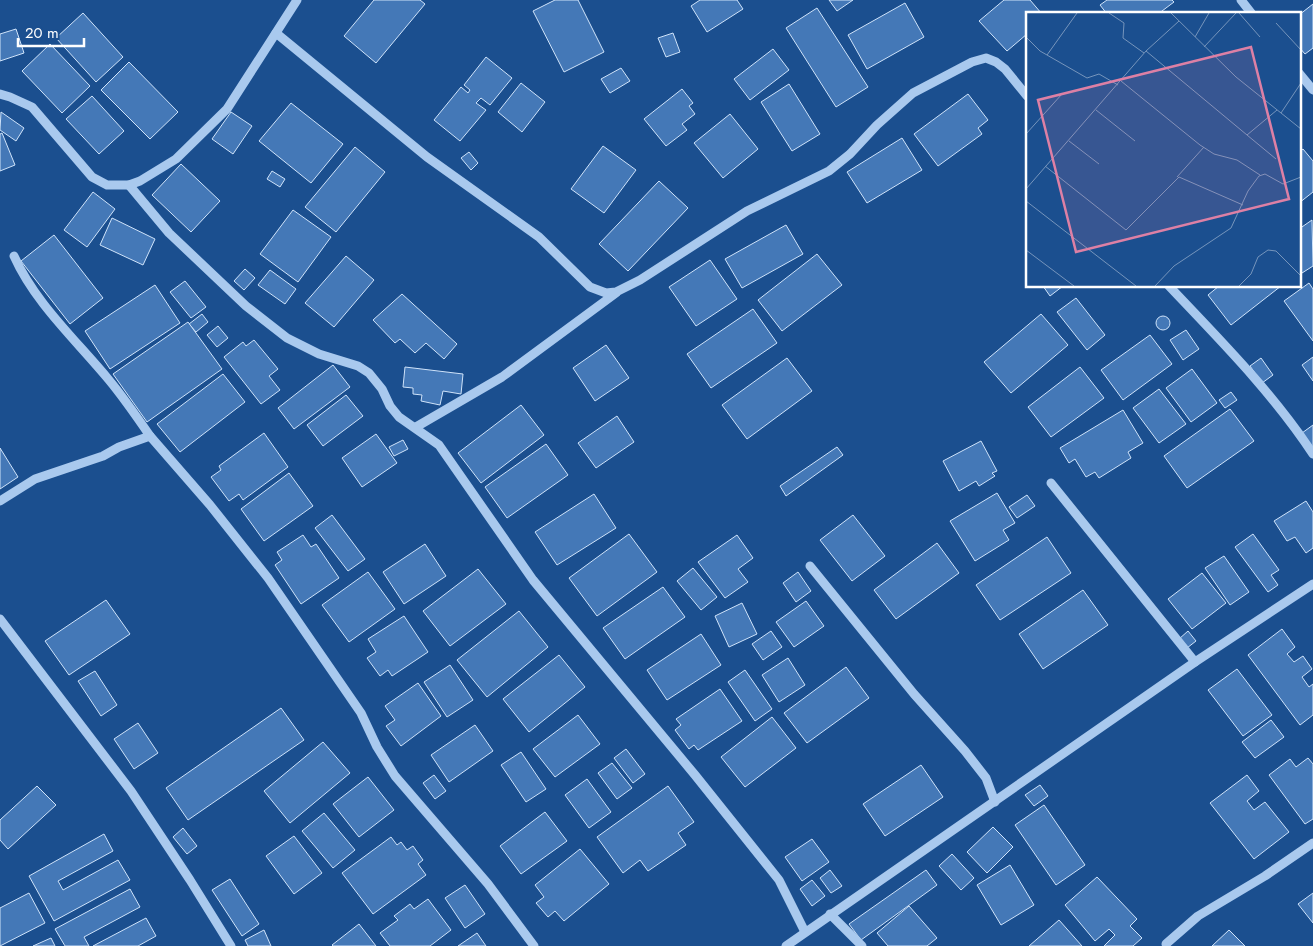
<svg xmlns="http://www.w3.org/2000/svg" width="1313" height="946" font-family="Jost,sans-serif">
	<rect width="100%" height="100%" fill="#1b4f8f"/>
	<g fill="#4478b7" stroke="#cfe3fa">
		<polygon points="374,0 420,0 425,4 376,63 344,36"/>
		<polygon points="555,0 578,0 604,52 564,72 533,11"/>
		<polygon points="700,0 737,0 743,9 707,32 691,6"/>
		<polygon points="829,0 853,0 837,11"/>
		<polygon points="1004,0 1030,0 1042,14 1027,14 1027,34 1007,51 979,21"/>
		<polygon points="1107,0 1172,0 1174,2 1158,14 1107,14 1100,5"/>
		<polygon points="905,3 924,37 867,69 848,35"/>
		<polygon points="1313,4 1313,48 1305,54 1299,47 1299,15"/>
		<polygon points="817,8 868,87 836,107 786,28"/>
		<polygon points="83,13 123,57 96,82 56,38"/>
		<polygon points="16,29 24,53 0,61 0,34"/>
		<polygon points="673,33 680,52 666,57 658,38"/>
		<polygon points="50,44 90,86 62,113 22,71"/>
		<polygon points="773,49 789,70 750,100 734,79"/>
		<polygon points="486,57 512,78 490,105 481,98 476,103 486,110 460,141 434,120 461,87 468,93 470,90 464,85"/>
		<polygon points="129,62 178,112 150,139 101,90"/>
		<polygon points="621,68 630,81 610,93 601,79"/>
		<polygon points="521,83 545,102 522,132 498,112"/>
		<polygon points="789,84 820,134 792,151 761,102"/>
		<polygon points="682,89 693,103 689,106 695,114 682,124 687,130 666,146 644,119"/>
		<polygon points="968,94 988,120 978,128 982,134 938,166 914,134"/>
		<polygon points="92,96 124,131 99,154 66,119"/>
		<polygon points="291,103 343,144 311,183 259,141"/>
		<polygon points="1,112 24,128 16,141 0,130"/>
		<polygon points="231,112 252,126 233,154 212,139"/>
		<polygon points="730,114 758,149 723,178 694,143"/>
		<polygon points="2,133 15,165 0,171 0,134"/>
		<polygon points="902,138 922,170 867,203 847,172"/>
		<polygon points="603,146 636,170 604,213 571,189"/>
		<polygon points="355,147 385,172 336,232 305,207"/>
		<polygon points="1303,149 1313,161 1313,192 1299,203 1299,152"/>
		<polygon points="469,152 478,163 471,170 461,158"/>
		<polygon points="181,164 220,201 191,232 152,195"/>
		<polygon points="272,171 285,179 280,187 267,179"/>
		<polygon points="659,181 688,208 628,271 599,244"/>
		<polygon points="93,192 115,209 87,247 64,230"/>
		<polygon points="293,210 331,237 298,282 260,254"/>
		<polygon points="112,218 155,239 143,265 100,245"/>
		<polygon points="1312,220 1313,266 1302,273 1299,269 1299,229"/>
		<polygon points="786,225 803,254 742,288 725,259"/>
		<polygon points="54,235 103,298 70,324 21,261"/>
		<polygon points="817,254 842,285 782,331 758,300"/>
		<polygon points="346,256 374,280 334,327 305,303"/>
		<polygon points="710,260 737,299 696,326 669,287"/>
		<polygon points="245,269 255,278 244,290 234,281"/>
		<polygon points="270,270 296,289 285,304 258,285"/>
		<polygon points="185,281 206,307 191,318 170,292"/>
		<polygon points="1309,283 1313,289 1313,341 1284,301"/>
		<polygon points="155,285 180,323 110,369 85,331"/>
		<polygon points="1043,286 1063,286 1050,296"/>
		<polygon points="1219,286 1281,286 1231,325 1208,295"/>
		<polygon points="402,294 457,344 444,359 426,343 415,353 400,339 395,343 373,320"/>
		<polygon points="1076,298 1105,335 1087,350 1057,312"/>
		<polygon points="753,309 777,343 711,388 687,354"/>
		<polygon points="202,314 208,322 196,332 189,324"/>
		<polygon points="1041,314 1068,345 1011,393 984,362"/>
		<circle cx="1163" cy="323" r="7"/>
		<polygon points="188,322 222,369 147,422 113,374"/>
		<polygon points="218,326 228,338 217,347 207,335"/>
		<polygon points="1186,330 1199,349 1183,360 1170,340"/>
		<polygon points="1150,335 1172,364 1123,400 1101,370"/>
		<polygon points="254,340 278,369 269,376 280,390 261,404 224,357 243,342 246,346"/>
		<polygon points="606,345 629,378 595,401 573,368"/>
		<polygon points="1313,357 1313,381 1302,365"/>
		<polygon points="787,358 812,391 747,439 722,405"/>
		<polygon points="1261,358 1273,375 1262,383 1250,366"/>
		<polygon points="333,365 350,387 294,429 278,408"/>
		<polygon points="405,367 463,374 461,394 443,391 440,405 421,401 422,395 413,394 413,388 403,387"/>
		<polygon points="1080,367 1104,398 1051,437 1028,407"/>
		<polygon points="1192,369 1217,403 1191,422 1166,388"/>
		<polygon points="223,374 245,402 180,452 157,424"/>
		<polygon points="1159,389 1186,424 1159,443 1133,408"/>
		<polygon points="1231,392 1237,400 1225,408 1219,400"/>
		<polygon points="346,395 363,416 323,446 307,425"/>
		<polygon points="521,405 544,435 481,483 458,453"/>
		<polygon points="1230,409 1254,441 1187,488 1164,456"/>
		<polygon points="1123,410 1143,443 1128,452 1131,458 1099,478 1095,472 1086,477 1075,459 1069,463 1060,448"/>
		<polygon points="617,416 634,442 596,468 578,443"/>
		<polygon points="1313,425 1313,449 1302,433"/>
		<polygon points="264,433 288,467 243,500 239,494 229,501 211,477 221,470 219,466"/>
		<polygon points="376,434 397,463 362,487 342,458"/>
		<polygon points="403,440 408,449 394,456 389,447"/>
		<polygon points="981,441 997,471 992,473 995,476 979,486 976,481 959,491 943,461"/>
		<polygon points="546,444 568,475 507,518 485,487"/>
		<polygon points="837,447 843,455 786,496 780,486"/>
		<polygon points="0,448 18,477 0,489"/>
		<polygon points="289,473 313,506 264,541 241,509"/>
		<polygon points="997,493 1015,523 1003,530 1009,540 975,561 950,521"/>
		<polygon points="594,494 616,528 557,565 535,532"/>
		<polygon points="1027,495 1035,506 1017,518 1009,507"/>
		<polygon points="1306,501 1313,512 1313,548 1306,553 1295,537 1287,541 1274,521"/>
		<polygon points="332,515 365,559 348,571 315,528"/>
		<polygon points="853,515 885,556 852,581 820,540"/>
		<polygon points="629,534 657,572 597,616 569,578"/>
		<polygon points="1253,534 1279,570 1271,575 1278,585 1268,592 1235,547"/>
		<polygon points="303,535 311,547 316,544 339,578 301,604 275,565 282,560 277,552"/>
		<polygon points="737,535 753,558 738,569 748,582 725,598 698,562"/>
		<polygon points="1047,537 1071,573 1000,620 976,585"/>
		<polygon points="937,543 959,573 896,619 874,590"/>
		<polygon points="425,544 446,576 404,604 383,572"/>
		<polygon points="1224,556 1249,592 1230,605 1205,568"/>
		<polygon points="693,568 717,597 701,610 677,581"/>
		<polygon points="478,569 506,604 450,646 423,611"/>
		<polygon points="368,572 395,609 349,642 322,605"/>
		<polygon points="798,572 811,591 796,602 783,583"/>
		<polygon points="1202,573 1226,603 1192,629 1168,599"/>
		<polygon points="663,587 685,617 625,659 603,628"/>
		<polygon points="1083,590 1108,625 1043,669 1019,634"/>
		<polygon points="106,600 130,634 69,675 45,641"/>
		<polygon points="806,601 824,626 794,647 776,622"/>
		<polygon points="742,603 757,634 729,647 715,616"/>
		<polygon points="519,611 548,647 487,697 457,660"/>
		<polygon points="404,616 428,652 392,676 388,670 380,676 367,658 376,652 368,639"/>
		<polygon points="1282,629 1295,647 1287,654 1294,662 1303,656 1312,669 1302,677 1309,687 1313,684 1313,715 1300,725 1248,655"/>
		<polygon points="771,631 782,647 763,660 752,644"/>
		<polygon points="1188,631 1196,641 1187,648 1179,639"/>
		<polygon points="701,634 721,665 667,700 647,670"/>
		<polygon points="559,655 585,687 529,732 503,699"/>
		<polygon points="788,658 805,685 779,702 762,675"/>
		<polygon points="450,665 473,700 447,717 424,682"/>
		<polygon points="846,667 869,698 807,743 784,713"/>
		<polygon points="1237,669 1272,715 1243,736 1208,690"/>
		<polygon points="745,670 772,709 755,721 728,682"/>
		<polygon points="95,671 117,705 101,716 78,681"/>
		<polygon points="418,683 441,716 401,746 386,726 395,720 385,706"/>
		<polygon points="720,689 742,721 698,750 694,745 689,749 675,730 681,725 676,719"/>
		<polygon points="281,708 304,740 188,820 166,788"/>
		<polygon points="578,715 600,744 555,777 533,749"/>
		<polygon points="772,717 796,748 745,787 721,757"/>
		<polygon points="1271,720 1284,737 1255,758 1242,742"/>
		<polygon points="138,723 158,753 134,769 114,739"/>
		<polygon points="475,725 493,751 449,782 431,755"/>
		<polygon points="323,742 350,773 290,823 264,791"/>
		<polygon points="626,749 645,774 633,783 614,758"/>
		<polygon points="521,752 546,789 526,802 501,765"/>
		<polygon points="1308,758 1313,764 1313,819 1305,824 1269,775 1290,759 1296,767"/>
		<polygon points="612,763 632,788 617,799 598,773"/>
		<polygon points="921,765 943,797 885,836 863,804"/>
		<polygon points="434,775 446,791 435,799 423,783"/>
		<polygon points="1247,775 1259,791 1247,801 1254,810 1265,802 1289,832 1254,859 1210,803"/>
		<polygon points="368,777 394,810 359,837 333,804"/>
		<polygon points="587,779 611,812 589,828 565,795"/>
		<polygon points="1040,785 1048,796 1034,806 1025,795"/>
		<polygon points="37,786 56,805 8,849 0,840 0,820"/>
		<polygon points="668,786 694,822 678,833 686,845 648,871 640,860 623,873 597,837"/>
		<polygon points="1044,805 1085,865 1056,885 1015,825"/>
		<polygon points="545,812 567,841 521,874 500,846"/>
		<polygon points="324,813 355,850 333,868 302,831"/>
		<polygon points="993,827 1013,847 987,873 967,852"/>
		<polygon points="183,828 197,846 187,854 173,837"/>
		<polygon points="104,834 113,851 58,881 63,890 118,860 130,880 54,921 29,876"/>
		<polygon points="294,836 322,873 294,894 266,856"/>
		<polygon points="391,837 397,845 401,842 407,850 413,846 423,860 418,864 426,875 373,914 342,873"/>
		<polygon points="812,839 829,862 802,881 785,857"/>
		<polygon points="580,849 609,884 564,921 555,911 548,917 536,903 544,897 535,885"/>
		<polygon points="952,854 974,878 961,890 939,866"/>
		<polygon points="1010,865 1034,905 1001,925 977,885"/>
		<polygon points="830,870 842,886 831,893 820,878"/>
		<polygon points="926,870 937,885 861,940 849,924"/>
		<polygon points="1097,877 1137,919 1130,926 1142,938 1133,946 1104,946 1115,935 1109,929 1095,941 1065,905"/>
		<polygon points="230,879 259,924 242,936 212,890"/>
		<polygon points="812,880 825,896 812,906 800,889"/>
		<polygon points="465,885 485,914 465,928 445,898"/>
		<polygon points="130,889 140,907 84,937 89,946 65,946 55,929"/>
		<polygon points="29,893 45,923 0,946 0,908"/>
		<polygon points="1313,893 1313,923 1298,904"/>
		<polygon points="428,899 451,930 430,946 390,946 380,933 398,920 394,916 410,904 414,909"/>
		<polygon points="909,906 937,938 927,946 888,946 877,933"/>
		<polygon points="146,918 156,936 138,946 93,946"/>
		<polygon points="1059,920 1082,946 1029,946"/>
		<polygon points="359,924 376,946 333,946 332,945"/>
		<polygon points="264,930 271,946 248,946 245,940"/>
		<polygon points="1229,930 1245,946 1212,946"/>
		<polygon points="477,933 486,946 458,946"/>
		<polygon points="51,938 55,946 33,946"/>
	</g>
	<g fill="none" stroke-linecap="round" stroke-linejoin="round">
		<g stroke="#a9c9ee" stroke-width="9">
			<polyline points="1241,0 1252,14"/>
			<polyline points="276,33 427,157 539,237 590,287 606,293 616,292 640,280 747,211 829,171 850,154 877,125 913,93 972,62 986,58 996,62 1005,69 1027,96"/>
			<polyline points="1299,73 1313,90"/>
			<polyline points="0,94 10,97 32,107 92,177 107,185 129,185 140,181 176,159 227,109 297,0"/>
			<polyline points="129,185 169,233 246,306 287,338 319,354 358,366 369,373 382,389 390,406 399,417 439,445 533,580 695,775 779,880 805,932"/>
			<path d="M 14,256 C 35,303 76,340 109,380 C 124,398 137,417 150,436"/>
			<path d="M 1169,286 C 1220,340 1272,392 1313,454"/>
			<polyline points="416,427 502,377 616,293"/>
			<polyline points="1051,483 1195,662"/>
			<polyline points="0,501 35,479 103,456 119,447 150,436 210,505 268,578 361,713 377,747 395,776 488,884 534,946"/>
			<polyline points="810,566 914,694 965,751 986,778 995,802"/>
			<polyline points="0,619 131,791 190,880 231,946"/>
			<polyline points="830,914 862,946"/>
			<polyline points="1166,944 1198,916 1265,876 1313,843"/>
			<polyline points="786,946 1195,662 1313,584"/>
		</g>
	</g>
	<g transform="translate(1026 12)">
		<rect width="275" height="275" fill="#1b4f8f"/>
		<path fill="none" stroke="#7695bc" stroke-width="1" d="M 83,1 L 98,11 L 97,26 L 118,41M 145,1 L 210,65 L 275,117M 213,1 L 234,25M 250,11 L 275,38M 0,25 L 14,39 L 61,66 L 73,62 L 92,73M 169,25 L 183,1M 178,35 L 210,1M 120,39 L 221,123 L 251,98M 21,43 L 51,1M 95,69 L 174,133 L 188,142 L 211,148 L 234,163M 70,98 L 109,129M 255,101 L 275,71M 0,122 L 36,82M 221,123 L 250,147M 43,129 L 73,152M 19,154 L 100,218 L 153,165 L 217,193M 151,165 L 178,135M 0,177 L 120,39 L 153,9M 0,189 L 110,274M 0,238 L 48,274M 129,274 L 148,254 L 205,216 L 222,179 L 233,164 L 239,162 L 257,172 L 275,165M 213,274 L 225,262 L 232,245 L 242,238 L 250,239 L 275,264"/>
		<path fill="#dd80a5" fill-opacity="0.15" stroke="#dd80a5" stroke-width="2.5" d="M 225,35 L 263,187 L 50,240 L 12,88 Z"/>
		<rect width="275" height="275" fill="none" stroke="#fff" stroke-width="2.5"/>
	</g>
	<path d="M18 38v8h66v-8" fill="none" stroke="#ffffff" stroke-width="2.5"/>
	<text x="25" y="38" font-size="15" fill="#ffffff" stroke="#1b4f8f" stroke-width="4" paint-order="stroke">20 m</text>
</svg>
